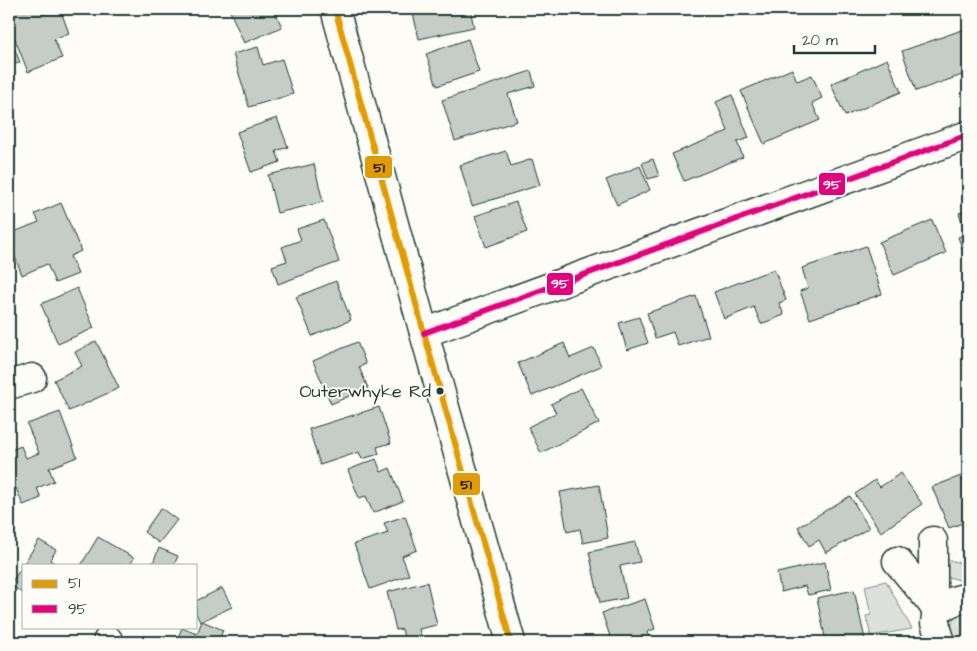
<svg xmlns="http://www.w3.org/2000/svg" width="977" height="651" font-family="'Architects Daughter',sans-serif">
	<rect width="100%" height="100%" fill="#fdfcf7"/>
	<filter id="ink" filterUnits="userSpaceOnUse"><feTurbulence type="fractalNoise" baseFrequency=".02" numOctaves="2"/><feDisplacementMap in="SourceGraphic" scale="10" xChannelSelector="R" yChannelSelector="G"/><feConvolveMatrix kernelMatrix="1 2 1 2 8 2 1 2 1" color-interpolation-filters="sRGB"/></filter>
	<g filter="url(#ink)">
		<g fill="#dde0db" stroke="#7e8e88">
			<polygon points="943,558 968,565 968,582 944,576"/>
			<polygon points="886,581 912,629 871,636 866,616 871,615 865,586"/>
			<path d="M 968,610 L 968,642 L 952,642 C 949,632 951,625 955,615 Z"/>
		</g>
		<g fill="#c6cdc7" stroke="#1f3d34">
			<polygon points="9,9 40,9 43,15 60,9 69,33 54,39 62,58 28,72 9,24"/>
			<polygon points="229,9 274,9 282,27 244,43"/>
			<polygon points="412,9 470,9 474,27 419,39"/>
			<polygon points="965,29 968,39 968,73 916,91 902,51"/>
			<polygon points="9,35 20,62 9,66"/>
			<polygon points="468,39 479,72 437,86 426,54"/>
			<polygon points="258,47 263,65 282,59 293,94 249,107 233,54"/>
			<polygon points="887,59 901,92 845,116 831,84"/>
			<polygon points="792,69 797,81 812,75 822,98 812,103 820,120 764,144 741,91"/>
			<polygon points="531,71 535,86 508,94 517,121 455,141 442,100"/>
			<polygon points="732,95 749,138 737,142 743,157 684,181 672,154 728,131 716,102"/>
			<polygon points="277,118 288,147 276,151 280,162 251,172 237,132"/>
			<polygon points="506,151 511,166 532,159 540,185 472,206 460,165"/>
			<polygon points="653,159 659,176 648,179 642,163"/>
			<polygon points="314,164 323,202 277,213 268,175"/>
			<polygon points="640,166 650,190 617,205 606,180"/>
			<polygon points="516,202 527,232 486,247 475,216"/>
			<polygon points="61,203 81,251 70,256 78,274 55,283 47,264 22,275 9,241 9,234 39,222 35,214"/>
			<polygon points="968,210 968,259 966,259 958,237 966,234 959,213"/>
			<polygon points="324,220 339,262 278,284 272,266 287,261 282,247 301,240 297,229"/>
			<polygon points="932,220 946,253 894,275 879,242"/>
			<polygon points="866,246 882,294 810,319 800,291 808,288 802,268"/>
			<polygon points="774,269 786,300 779,303 784,315 761,324 754,307 724,319 714,292"/>
			<polygon points="336,281 351,320 312,336 296,297"/>
			<polygon points="77,288 94,328 58,344 41,304"/>
			<polygon points="696,296 709,336 678,346 673,332 655,338 647,313"/>
			<polygon points="639,317 648,343 627,350 619,323"/>
			<polygon points="96,341 119,388 69,411 54,380 82,366 75,352"/>
			<polygon points="357,342 366,364 359,367 368,388 331,404 313,361"/>
			<polygon points="564,343 570,358 594,348 601,366 532,396 518,363"/>
			<polygon points="581,388 599,423 541,453 528,427 556,413 551,404"/>
			<polygon points="379,407 391,443 377,447 379,454 362,459 359,452 320,465 309,429"/>
			<polygon points="60,412 77,457 49,468 54,481 37,488 41,498 23,505 16,488 9,491 9,451 21,446 26,458 39,453 27,424"/>
			<polygon points="376,459 381,472 390,468 403,501 373,513 366,496 359,498 348,470"/>
			<polygon points="901,473 922,504 881,532 855,494 875,480 880,487"/>
			<polygon points="961,476 968,494 968,521 949,528 932,487"/>
			<polygon points="599,485 608,538 583,543 580,529 567,532 560,492"/>
			<polygon points="850,496 869,528 826,553 819,540 809,546 798,527"/>
			<polygon points="161,508 177,520 159,543 144,532"/>
			<polygon points="405,516 417,550 402,556 409,575 370,589 354,544 388,533 384,523"/>
			<polygon points="98,537 134,558 130,565 81,565"/>
			<polygon points="39,540 56,550 50,560 57,565 24,565 24,594 10,585"/>
			<polygon points="635,542 640,562 620,566 627,598 600,603 589,552"/>
			<polygon points="159,548 178,556 174,565 152,565"/>
			<polygon points="825,562 831,590 808,595 805,586 781,592 777,573"/>
			<polygon points="427,582 437,625 419,629 422,639 405,642 402,629 396,630 387,592"/>
			<polygon points="222,588 232,607 200,622 196,613 196,601"/>
			<polygon points="854,590 865,639 850,642 826,642 817,598"/>
			<polygon points="645,599 655,629 647,632 650,642 612,642 602,613"/>
			<polygon points="202,621 223,630 218,642 176,642 182,628 197,634"/>
			<polygon points="23,637 24,642 9,642 9,639"/>
		</g>
		<g fill="none" stroke-linecap="round" stroke-linejoin="round">
			<defs>
				<g id="minor">
					<polyline points="335,9 424,333 511,642"/>
					<polyline points="424,333 968,135"/>
					<polyline points="9,385 32,378"/>
					<polyline points="933,541 933,605"/>
					<polyline points="897,561 937,609 956,600 968,597"/>
					<polyline points="937,609 935,623 941,642"/>
					<polyline points="107,642 108,640"/>
				</g>
			</defs>
			<use href="#minor" stroke="#1f3d34" stroke-width="31"/>
			<use href="#minor" stroke="#fdfcf7" stroke-width="28"/>
			<defs>
				<polyline id="bus-1" points="335,9 424,333 511,642"/>
				<polyline id="bus-2" points="424,333 968,135"/>
			</defs>
			<use href="#bus-1" stroke="#fdfcf7" stroke-width="10"/>
			<use href="#bus-2" stroke="#fdfcf7" stroke-width="10"/>
			<use href="#bus-1" stroke="#e19c05" stroke-width="6"/>
			<use href="#bus-2" stroke="#e5007d" stroke-width="6"/>
		</g>
	</g>
	<circle fill="#1f3d34" stroke="#fdfcf7" stroke-width="2" cx="440" cy="391" r="4.5"/>
	<g text-anchor="middle" dominant-baseline="central" stroke-width="4" stroke-linejoin="round" paint-order="stroke">
		<g font-size="18" fill="#1f3d34" stroke="#fdfcf7" text-anchor="end">
			<text x="431" y="391">Outerwhyke Rd</text>
		</g>
	</g>
	<g stroke="#fdfcf7" stroke-width="2">
		<rect x="364" y="155" width="29" height="24" rx="5" fill="#e19c05"/>
		<rect x="818" y="172" width="28" height="24" rx="5" fill="#e5007d"/>
		<rect x="546" y="272" width="28" height="24" rx="5" fill="#e5007d"/>
		<rect x="452" y="472" width="29" height="24" rx="5" fill="#e19c05"/>
	</g>
	<g font-size="14" text-anchor="middle" font-weight="bold" fill="#fff">
		<text x="832" y="189">95</text>
		<text x="560" y="288">95</text>
	</g>
	<g font-size="14" text-anchor="middle" font-weight="bold" fill="#111">
		<text x="379" y="172">51</text>
		<text x="466" y="489">51</text>
	</g>
	<rect width="977" height="651" fill="none" stroke="#fdfcf7" stroke-width="30"/>
	<rect x="15" y="15" width="947" height="621" fill="none" stroke="#1f3d34" stroke-width="2" filter="url(#ink)"/>
	<rect x="22" y="564" width="175" height="65" fill="#fdfcf7" stroke="#a4b0a9"/>
	<rect x="32" y="580" width="25" height="8" fill="#e19c05" stroke="#a4b0a9"/>
	<text x="68" y="588" font-size="15" fill="#1f3d34">51</text>
	<rect x="32" y="605" width="25" height="8" fill="#e5007d" stroke="#a4b0a9"/>
	<text x="68" y="614" font-size="15" fill="#1f3d34">95</text>
	<path d="M794 45v8h81v-8" fill="none" stroke="#1f3d34" stroke-width="2.5"/>
	<text x="802" y="45" font-size="15" fill="#1f3d34" stroke="#fdfcf7" stroke-width="4" paint-order="stroke">20 m</text>
</svg>
